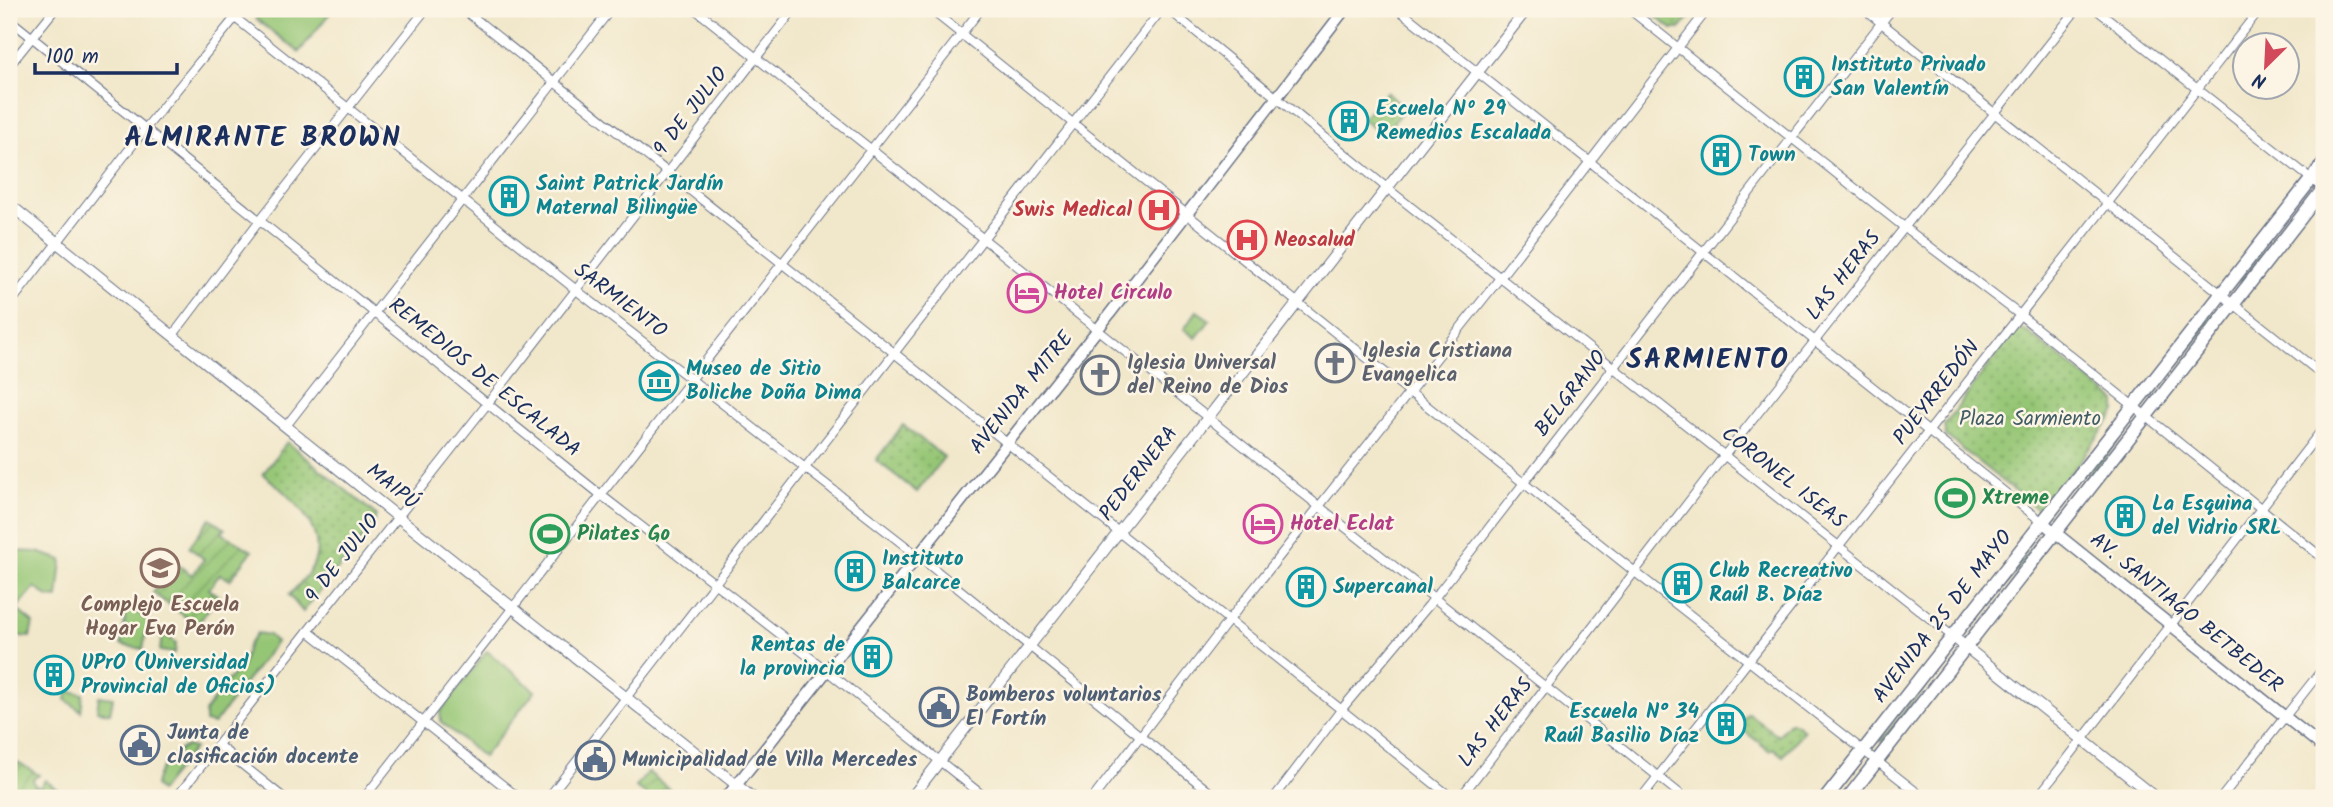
<svg xmlns="http://www.w3.org/2000/svg" width="2333" height="807" font-family="Kalam,sans-serif">
	<defs>
		<pattern id="park-dots" width="8" height="8" patternUnits="userSpaceOnUse" patternTransform="scale(1.75)"><rect width="8" height="8" fill="#95c675"/><path d="M2 2h.1M6 6h.1" fill="none" stroke="#79a163" stroke-width="1.8" stroke-linecap="round"/></pattern>
		<pattern id="garden-furrows" width="10" height="10" patternUnits="userSpaceOnUse" patternTransform="scale(1.75)"><rect width="10" height="10" fill="#95c675"/><path d="M-1 1l2-2M0 10L10 0M9 11l2-2" fill="none" stroke="#79a163"/></pattern>
	</defs>
	<rect width="100%" height="100%" fill="#fcf5e5"/>
	<filter id="ink" filterUnits="userSpaceOnUse"><feTurbulence type="fractalNoise" baseFrequency=".0143" numOctaves="2"/><feDisplacementMap in="SourceGraphic" scale="14" xChannelSelector="R" yChannelSelector="G"/><feConvolveMatrix kernelMatrix="1 2 1 2 8 2 1 2 1" color-interpolation-filters="sRGB"/></filter>
	<filter id="wash" filterUnits="userSpaceOnUse"><feTurbulence type="fractalNoise" baseFrequency=".00686" numOctaves="4" result="noise"/><feDisplacementMap in="SourceGraphic" scale="28" xChannelSelector="R" yChannelSelector="G"/><feGaussianBlur stdDeviation="1.57" result="paint"/><feColorMatrix in="noise" values="0 0 0 0 0 0 0 0 0 0 0 0 0 0 0 0 0 1.4 0 .05"/><feComposite in="paint" operator="in"/></filter>
	<g filter="url(#wash)">
		<rect width="100%" height="100%" fill="#f1e7ca"/>
		<g fill="#95c675" stroke="#587a6a" stroke-width="2">
			<polygon points="254,9 333,9 299,52 256,19"/>
			<polygon points="2304,199 2306,201 2242,283 2240,281"/>
			<polygon points="1197,311 1210,320 1196,338 1184,329"/>
			<polygon points="2213,314 2215,316 2151,398 2149,396"/>
			<polygon points="2126,426 2128,428 2064,510 2062,508"/>
			<polygon points="2035,544 2037,545 1973,627 1971,625"/>
			<polygon points="16,551 37,552 62,560 58,598 48,597 35,587 16,609 33,623 30,637 9,635 9,553"/>
			<polygon points="131,607 176,643 175,653 160,651 162,634 146,632 143,649 121,645 126,614"/>
			<polygon points="257,633 269,635 276,642 214,724 205,722 205,712 226,682 242,667 248,646"/>
			<polygon points="487,651 535,691 483,757 441,722 440,712"/>
			<polygon points="1944,659 1946,660 1882,742 1880,741"/>
			<polygon points="68,691 83,694 81,711 66,700"/>
			<polygon points="99,696 113,698 110,713 97,711"/>
			<path d="M 187,746 L 194,748 L 160,791 L 155,786 C 156,770 173,753 187,746 Z"/>
		</g>
		<g fill="url(#park-dots)" stroke="#587a6a" stroke-width="2">
			<polygon points="1646,9 1697,9 1680,29 1672,29"/>
			<polygon points="1386,92 1405,107 1386,132 1380,133 1362,119"/>
			<polygon points="2018,329 2025,330 2116,401 2116,412 2046,507 2037,509 1946,436 1944,426 2014,331"/>
			<polygon points="903,425 944,457 917,492 876,460"/>
			<path d="M 287,442 L 376,515 L 374,524 L 303,612 L 289,595 C 298,586 308,576 313,565 C 330,529 287,493 263,474 Z"/>
			<polygon points="1748,713 1778,736 1789,723 1795,723 1804,730 1783,756 1773,748 1770,751 1738,726"/>
		</g>
		<g fill="url(#garden-furrows)" stroke="#587a6a" stroke-width="2">
			<polygon points="210,518 225,529 222,533 252,551 230,580 220,574 209,589 218,596 197,625 153,593 175,563 192,575 204,559 189,547"/>
			<polygon points="18,762 39,775 33,779 35,786 41,787 45,780 62,793 61,798 9,798 9,775"/>
			<polygon points="648,772 678,796 675,798 650,798 636,787"/>
		</g>
	</g>
	<g filter="url(#ink)">
		<g fill="none" stroke-linecap="round" stroke-linejoin="round">
			<defs>
				<g id="minor">
					<polyline points="224,9 575,289 917,555 1217,798"/>
					<polyline points="463,9 1452,798"/>
					<polyline points="695,9 1685,798"/>
					<polyline points="930,9 1635,572 1924,798"/>
					<polyline points="1168,9 1387,188 1952,636"/>
					<polyline points="1398,9 2041,521"/>
					<polyline points="1629,9 1904,227 2020,315 2324,559"/>
					<polyline points="1864,9 2324,376"/>
					<polyline points="2096,9 2324,189"/>
					<polyline points="9,19 601,495 826,670 986,798"/>
					<polyline points="9,66 55,9"/>
					<polyline points="9,305 145,129 242,9"/>
					<polyline points="173,335 260,220 426,9"/>
					<polyline points="286,426 611,9"/>
					<polyline points="308,631 519,798"/>
					<polyline points="219,746 284,798"/>
					<polyline points="176,798 488,403 794,9"/>
					<polyline points="364,798 981,9"/>
					<polyline points="548,798 1162,9"/>
					<polyline points="1093,798 1229,620 1492,288 1708,9"/>
					<polyline points="1274,798 1341,710 1429,605 1892,9"/>
					<polyline points="1460,798 1724,456 2077,9"/>
					<polyline points="1641,798 2260,9"/>
					<polyline points="2037,798 2324,427"/>
					<polyline points="2221,798 2324,667"/>
				</g>
				<g id="tertiary">
					<polyline points="9,204 398,517 753,798"/>
					<polyline points="1952,636 2156,798"/>
					<polyline points="911,798 1527,9"/>
				</g>
				<g id="secondary">
					<polyline points="2041,521 2324,748"/>
					<polyline points="726,798 1098,329 1345,9"/>
				</g>
				<g id="primary">
					<polyline points="1826,798 2324,163"/>
					<polyline points="1848,798 2324,188"/>
				</g>
			</defs>
			<use href="#minor" stroke="#666f84" stroke-width="10"/>
			<use href="#tertiary" stroke="#666f84" stroke-width="12"/>
			<use href="#secondary" stroke="#666f84" stroke-width="13"/>
			<use href="#primary" stroke="#666f84" stroke-width="15"/>
			<use href="#minor" stroke="#fff" stroke-width="8"/>
			<use href="#tertiary" stroke="#fff" stroke-width="10"/>
			<use href="#secondary" stroke="#fff" stroke-width="10"/>
			<use href="#primary" stroke="#fff" stroke-width="12"/>
		</g>
	</g>
	<defs>
		<symbol id="building-ring" viewBox="-11 -11 22 22"><circle r="9.5" fill="#fcf5e5" stroke="#0f9aa8" stroke-width="1.5"/><path d="M-4-6H4V6H1V3H-1V6H-4ZM-2.5-4.3h1.7v1.8h-1.7ZM.8-4.3h1.7v1.8H.8ZM-2.5-1h1.7V.8h-1.7ZM.8-1h1.7V.8H.8Z" fill="#0f9aa8"/></symbol>
		<symbol id="hospital-ring" viewBox="-11 -11 22 22"><circle r="9.5" fill="#fcf5e5" stroke="#e0444e" stroke-width="1.5"/><path d="M-5-5h3v3.5h4V-5h3V5h-3V1.5h-4V5h-3Z" fill="#e0444e"/></symbol>
		<symbol id="hotel-ring" viewBox="-11 -11 22 22"><circle r="9.5" fill="#fcf5e5" stroke="#d1479c" stroke-width="1.5"/><path d="M-6-4.5h1.5V1H6V5H4.5V3h-9V5H-6ZM-4 0a1.8 1.8 0 1 1 3.6 0ZM.5 0V-2.5h3Q6-2.5 6 0Z" fill="#d1479c"/></symbol>
		<symbol id="church-ring" viewBox="-11 -11 22 22"><circle r="9.5" fill="#fcf5e5" stroke="#6b7280" stroke-width="1.5"/><path d="M-1.2-6h2.4v3.5h3.3v2.4h-3.3V6h-2.4V-.1h-3.3v-2.4h3.3Z" fill="#6b7280"/></symbol>
		<symbol id="museum-ring" viewBox="-11 -11 22 22"><circle r="9.5" fill="#fcf5e5" stroke="#0f9aa8" stroke-width="1.5"/><path d="M0-6L6-3V-2H-6V-3ZM-5-1h2V3h-2ZM-1-1h2V3h-2ZM3-1h2V3H3ZM-6 4H6V6H-6Z" fill="#0f9aa8"/></symbol>
		<symbol id="stadium-ring" viewBox="-11 -11 22 22"><circle r="9.5" fill="#fcf5e5" stroke="#2e9e5b" stroke-width="1.5"/><path d="M0-5a6.5 5 0 1 0 0 10a6.5 5 0 1 0 0-10ZM-3.5-1.8h7v3.6h-7Z" fill="#2e9e5b"/></symbol>
		<symbol id="school-ring" viewBox="-11 -11 22 22"><circle r="9.5" fill="#fcf5e5" stroke="#8d6e63" stroke-width="1.5"/><path d="M0-5L7-2L0 1L-7-2ZM-4 1L0 2.5L4 1V4Q0 6-4 4Z" fill="#8d6e63"/></symbol>
		<symbol id="civic-ring" viewBox="-11 -11 22 22"><circle r="9.5" fill="#fcf5e5" stroke="#5c6f8a" stroke-width="1.5"/><path d="M-.6-6.5H3V-4.5H.6V-3L4-1V1h2V6H-6V1h2V-1L-.6-3ZM-1.2 2.5V6h2.4V2.5Z" fill="#5c6f8a"/></symbol>
	</defs>
	<g fill-rule="evenodd">
		<use href="#building-ring" x="1782" y="55" width="44" height="44"/>
		<use href="#building-ring" x="1327" y="99" width="44" height="44"/>
		<use href="#building-ring" x="1699" y="133" width="44" height="44"/>
		<use href="#building-ring" x="487" y="174" width="44" height="44"/>
		<use href="#hospital-ring" x="1137" y="188" width="44" height="44"/>
		<use href="#hospital-ring" x="1225" y="218" width="44" height="44"/>
		<use href="#hotel-ring" x="1005" y="271" width="44" height="44"/>
		<use href="#church-ring" x="1313" y="341" width="44" height="44"/>
		<use href="#church-ring" x="1078" y="353" width="44" height="44"/>
		<use href="#museum-ring" x="637" y="359" width="44" height="44"/>
		<use href="#stadium-ring" x="1933" y="476" width="44" height="44"/>
		<use href="#building-ring" x="2103" y="494" width="44" height="44"/>
		<use href="#hotel-ring" x="1241" y="502" width="44" height="44"/>
		<use href="#stadium-ring" x="528" y="512" width="44" height="44"/>
		<use href="#school-ring" x="138" y="546" width="44" height="44"/>
		<use href="#building-ring" x="833" y="549" width="44" height="44"/>
		<use href="#building-ring" x="1660" y="561" width="44" height="44"/>
		<use href="#building-ring" x="1284" y="565" width="44" height="44"/>
		<use href="#building-ring" x="850" y="635" width="44" height="44"/>
		<use href="#building-ring" x="32" y="653" width="44" height="44"/>
		<use href="#civic-ring" x="917" y="685" width="44" height="44"/>
		<use href="#building-ring" x="1704" y="702" width="44" height="44"/>
		<use href="#civic-ring" x="118" y="723" width="44" height="44"/>
		<use href="#civic-ring" x="573" y="738" width="44" height="44"/>
	</g>
	<g text-anchor="middle" dominant-baseline="central" stroke-width="5" stroke-linejoin="round" paint-order="stroke">
		<g font-size="21" font-weight="bold" fill="#0d838f" stroke="#fcf5e5" text-anchor="start">
			<text x="1831" y="65">Instituto Privado<tspan x="1831" dy="24">San Valentín</tspan></text>
			<text x="1376" y="109">Escuela Nº 29<tspan x="1376" dy="24">Remedios Escalada</tspan></text>
			<text x="1748" y="155">Town</text>
			<text x="536" y="184">Saint Patrick Jardín<tspan x="536" dy="24">Maternal Bilingüe</tspan></text>
			<text x="686" y="369">Museo de Sitio<tspan x="686" dy="24">Boliche Doña Dima</tspan></text>
			<text x="2152" y="504">La Esquina<tspan x="2152" dy="24">del Vidrio SRL</tspan></text>
			<text x="882" y="559">Instituto<tspan x="882" dy="24">Balcarce</tspan></text>
			<text x="1709" y="571">Club Recreativo<tspan x="1709" dy="24">Raúl B. Díaz</tspan></text>
			<text x="1333" y="587">Supercanal</text>
			<text x="845" y="645" text-anchor="end">Rentas de<tspan x="845" dy="24">la provincia</tspan></text>
			<text x="81" y="663">UPrO (Universidad<tspan x="81" dy="24">Provincial de Oficios)</tspan></text>
			<text x="1699" y="712" text-anchor="end">Escuela N° 34<tspan x="1699" dy="24">Raúl Basilio Díaz</tspan></text>
		</g>
		<g font-size="21" fill="#1b2f5e" stroke="#fcf5e5">
			<text transform="translate(691 112) rotate(-52)">9 DE JULIO</text>
			<text transform="translate(1844 276) rotate(-52)">LAS HERAS</text>
			<text transform="translate(620 301) rotate(37)">SARMIENTO</text>
			<text transform="translate(484 378) rotate(39)">REMEDIOS DE ESCALADA</text>
			<text transform="translate(1022 393) rotate(-51)">AVENIDA MITRE</text>
			<text transform="translate(1937 393) rotate(-52)">PUEYRREDÓN</text>
			<text transform="translate(1571 394) rotate(-52)">BELGRANO</text>
			<text transform="translate(1139 474) rotate(-52)">PEDERNERA</text>
			<text transform="translate(1783 478) rotate(38)">CORONEL ISEAS</text>
			<text transform="translate(392 487) rotate(39)">MAIPÚ</text>
			<text transform="translate(343 559) rotate(-52)">9 DE JULIO</text>
			<text transform="translate(2186 613) rotate(39)">AV. SANTIAGO BETBEDER</text>
			<text transform="translate(1943 617) rotate(-52)">AVENIDA 25 DE MAYO</text>
			<text transform="translate(1496 723) rotate(-52)">LAS HERAS</text>
		</g>
		<g font-size="21" font-weight="bold" fill="#be3a42" stroke="#fcf5e5" text-anchor="end">
			<text x="1132" y="210">Swis Medical</text>
			<text x="1274" y="240" text-anchor="start">Neosalud</text>
		</g>
		<g font-size="21" font-weight="bold" fill="#b23c85" stroke="#fcf5e5" text-anchor="start">
			<text x="1054" y="293">Hotel Circulo</text>
			<text x="1290" y="524">Hotel Eclat</text>
		</g>
		<g font-size="21" font-weight="bold" fill="#5b616d" stroke="#fcf5e5" text-anchor="start">
			<text x="1362" y="351">Iglesia Cristiana<tspan x="1362" dy="24">Evangelica</tspan></text>
			<text x="1127" y="363">Iglesia Universal<tspan x="1127" dy="24">del Reino de Dios</tspan></text>
		</g>
		<g font-size="21" fill="#405c65" stroke="#fcf5e5">
			<text x="2030" y="419">Plaza Sarmiento</text>
		</g>
		<g font-size="21" font-weight="bold" fill="#27864d" stroke="#fcf5e5" text-anchor="start">
			<text x="1982" y="498">Xtreme</text>
			<text x="577" y="534">Pilates Go</text>
		</g>
		<g font-size="21" font-weight="bold" fill="#785e54" stroke="#fcf5e5">
			<text x="160" y="605">Complejo Escuela<tspan x="160" dy="24">Hogar Eva Perón</tspan></text>
		</g>
		<g font-size="21" font-weight="bold" fill="#4e5e75" stroke="#fcf5e5" text-anchor="start">
			<text x="966" y="695">Bomberos voluntarios<tspan x="966" dy="24">El Fortín</tspan></text>
			<text x="167" y="733">Junta de<tspan x="167" dy="24">clasificación docente</tspan></text>
			<text x="622" y="760">Municipalidad de Villa Mercedes</text>
		</g>
		<g font-size="28" font-weight="bold" letter-spacing="2" fill="#1b2f5e" stroke="#fcf5e5">
			<text x="263" y="138">ALMIRANTE BROWN</text>
			<text x="1708" y="360">SARMIENTO</text>
		</g>
	</g>
	<rect width="2333" height="807" fill="none" stroke="#fcf5e5" stroke-width="35"/>
	<g transform="translate(2266 66) rotate(204)"><circle r="33" fill="#fcf5e5" stroke="#a2a6af" stroke-width="2"/>
	<path d="M0-5L12 26L0 18L-12 26Z" fill="#d1495b"/>
	<text y="-10" font-size="19" font-weight="bold" text-anchor="middle" fill="#1b2f5e">N</text>
	</g>
	<path d="M35 63v10h142v-10" fill="none" stroke="#1b2f5e" stroke-width="3.5"/>
	<text x="46" y="63" font-size="21" fill="#1b2f5e" stroke="#fcf5e5" stroke-width="5" paint-order="stroke">100 m</text>
</svg>
